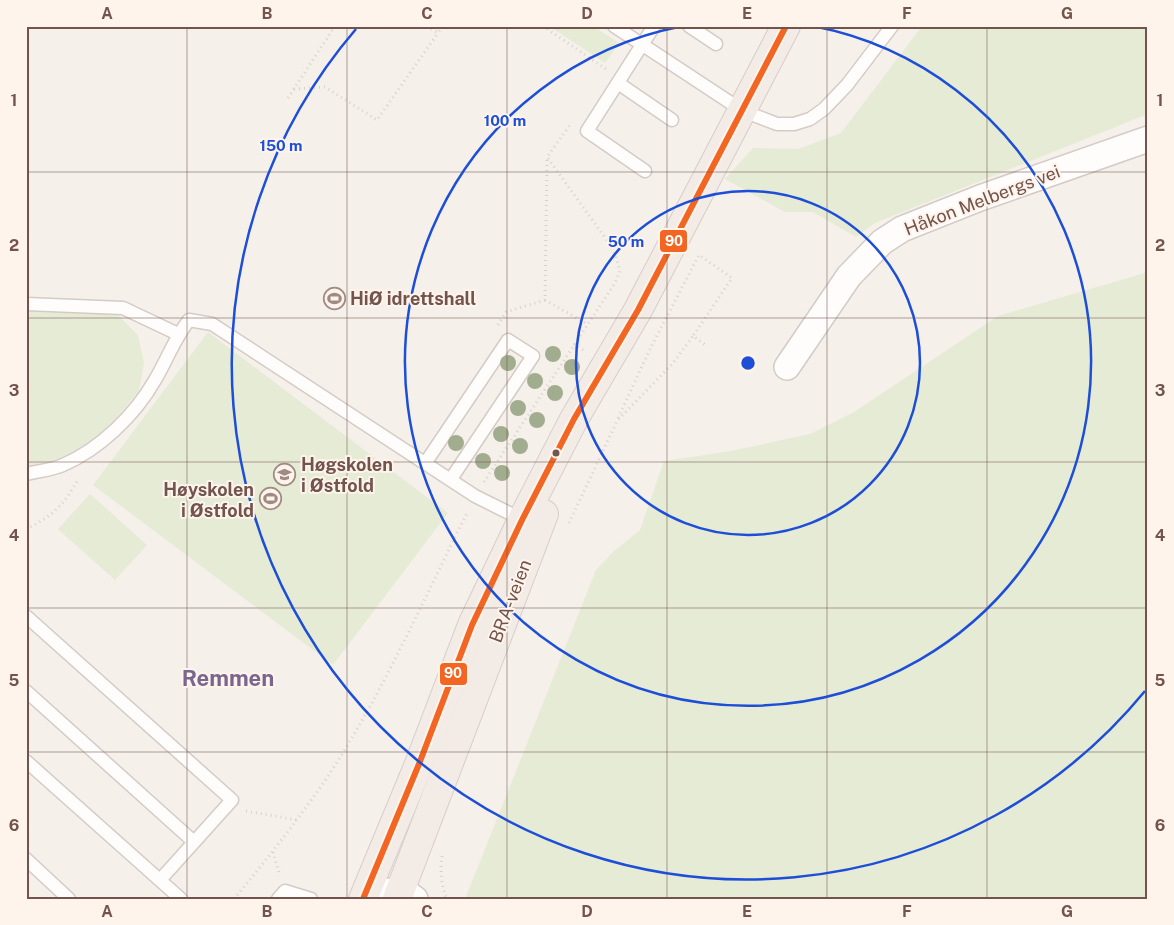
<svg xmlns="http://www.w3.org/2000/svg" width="1174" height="925" font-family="'Public Sans',sans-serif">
	<rect width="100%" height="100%" fill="#f6f0ea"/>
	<g fill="#e6ebd6">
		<polygon points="549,26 593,26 619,43 605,63"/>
		<polygon points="922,26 1148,26 1148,114 875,223 856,237 813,212 785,212 725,179 753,148 798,149 841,133"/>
		<polygon points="1148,272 1148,899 465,899 596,570 614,551 640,530 664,461 731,451 810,434 854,412 998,316"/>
		<polygon points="26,308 118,315 138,335 144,363 139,391 110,426 70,457 26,466"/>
		<polygon points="208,332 448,513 333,665 93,485"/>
		<polygon points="90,494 147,545 115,580 58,529"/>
	</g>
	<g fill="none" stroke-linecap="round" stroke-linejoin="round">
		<defs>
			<g id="lane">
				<polyline points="614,26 743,111 777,124 794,124 810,119 824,109 847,85 892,26"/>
				<polyline points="689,26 716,44"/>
				<polyline points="618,83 672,120"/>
				<polyline points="645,171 587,131 654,26"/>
				<polyline points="26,304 123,308 178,334"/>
				<polyline points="426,462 508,340 533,356 451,479"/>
				<path d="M 26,474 C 38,471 52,470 63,465 C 100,449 135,415 155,380 C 167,360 174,339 189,320 L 212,324 L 475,496 L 525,521"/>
				<polyline points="26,616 232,800 160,880"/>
				<polyline points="26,691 194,842"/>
				<polyline points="26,761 181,899"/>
				<polyline points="26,859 69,899"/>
				<polyline points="278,899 285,891 311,899"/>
			</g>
			<g id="street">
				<polyline points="787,367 849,276 882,242 902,229 980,198 1148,139"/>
				<polyline points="365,899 364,896 401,889 415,899"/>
			</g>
			<g id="primary">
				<polyline points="363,899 419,764 472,625 522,520 574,419 638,310 786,26"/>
				<polyline points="397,899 544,514"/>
			</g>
		</defs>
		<use href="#lane" stroke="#d4cbc7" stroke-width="15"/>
		<use href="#street" stroke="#d4cbc7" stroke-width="28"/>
		<use href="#primary" stroke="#d7cdca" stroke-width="30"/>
		<g stroke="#d9d0ce" stroke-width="3" stroke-dasharray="1 4" stroke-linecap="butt">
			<polyline points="427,26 438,33 442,26"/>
			<polyline points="493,26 496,28 498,26"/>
			<polyline points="543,26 606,69"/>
			<polyline points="294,89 325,87 377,120 438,33"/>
			<polyline points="288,98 335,26"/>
			<polyline points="545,300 587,324"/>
			<polyline points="498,325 506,312 545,300 547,158"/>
			<polyline points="574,344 586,352"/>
			<polyline points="618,418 651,347 699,255 732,278 693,336"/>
			<polyline points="484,482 615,283 620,271 614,250 547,157 570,125"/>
			<polyline points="569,523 617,421 673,363 693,336 707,346"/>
			<path d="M 26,529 C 54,516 64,504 79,478"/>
			<polyline points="246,811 297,820"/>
			<polyline points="273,852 280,876"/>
			<path d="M 442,856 C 440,870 441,885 447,899"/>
			<path d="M 234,899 C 267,859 299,819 328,776 C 383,693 423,600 468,511"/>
		</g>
		<use href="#lane" stroke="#fefdfc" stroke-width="12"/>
		<use href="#street" stroke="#fefdfc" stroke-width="25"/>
		<use href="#primary" stroke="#f2ebe6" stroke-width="28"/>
		<defs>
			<polyline id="bus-1" points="363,899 419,764 472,625 522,520 574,419 638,310 786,26"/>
		</defs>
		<use href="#bus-1" stroke="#fef4ec" stroke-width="10"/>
		<use href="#bus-1" stroke="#f26522" stroke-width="6"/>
	</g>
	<g fill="#a2ad90">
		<circle cx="553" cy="354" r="8"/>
		<circle cx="508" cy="363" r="8"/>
		<circle cx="572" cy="367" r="8"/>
		<circle cx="535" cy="381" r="8"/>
		<circle cx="555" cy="393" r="8"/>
		<circle cx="518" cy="408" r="8"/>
		<circle cx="537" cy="420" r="8"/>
		<circle cx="501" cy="434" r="8"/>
		<circle cx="456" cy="443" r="8"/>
		<circle cx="520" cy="446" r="8"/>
		<circle cx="483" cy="461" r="8"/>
		<circle cx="502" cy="473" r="8"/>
	</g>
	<path fill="none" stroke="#72544d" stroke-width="1" stroke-opacity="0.55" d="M 187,26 L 187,899M 347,26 L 347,899M 507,26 L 507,899M 667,26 L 667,899M 827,26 L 827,899M 987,26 L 987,899M 26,172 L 1148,172M 26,318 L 1148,318M 26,462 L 1148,462M 26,608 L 1148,608M 26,752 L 1148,752"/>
	<g fill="none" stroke="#1d4ed8" stroke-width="2.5">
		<circle cx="748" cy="363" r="172"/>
		<path d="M813 26A343 343 0 1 1 683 26"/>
		<path d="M1145 691A515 515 0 1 1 356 29"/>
	</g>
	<defs>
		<symbol id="stadium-ring" viewBox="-11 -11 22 22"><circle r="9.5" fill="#fef4ec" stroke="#a08b84" stroke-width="1.5"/><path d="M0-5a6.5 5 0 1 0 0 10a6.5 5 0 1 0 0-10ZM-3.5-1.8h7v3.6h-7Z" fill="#a08b84"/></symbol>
		<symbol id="university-ring" viewBox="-11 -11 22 22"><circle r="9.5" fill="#fef4ec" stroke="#a08b84" stroke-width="1.5"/><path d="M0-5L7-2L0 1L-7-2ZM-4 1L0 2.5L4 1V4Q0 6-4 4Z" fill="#a08b84"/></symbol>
	</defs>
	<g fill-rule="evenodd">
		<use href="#stadium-ring" x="322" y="286" width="25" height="25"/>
		<use href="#university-ring" x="272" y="462" width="25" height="25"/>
		<use href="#stadium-ring" x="258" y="486" width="25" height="25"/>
	</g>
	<circle fill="#72544d" stroke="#fef4ec" stroke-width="2" cx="556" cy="453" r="4.5"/>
	<g text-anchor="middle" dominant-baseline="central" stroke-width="4" stroke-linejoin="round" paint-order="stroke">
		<g font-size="18" fill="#72544d" stroke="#fef4ec">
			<text transform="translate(982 200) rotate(-21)">Håkon Melbergs vei</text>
			<text transform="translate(510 601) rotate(-69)">BRA-veien</text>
		</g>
		<g font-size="18" font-weight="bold" fill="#72544d" stroke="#fef4ec" text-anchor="start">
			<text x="350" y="298">HiØ idrettshall</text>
			<text x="301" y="464">Høgskolen<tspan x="301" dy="21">i Østfold</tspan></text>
			<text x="254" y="489" text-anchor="end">Høyskolen<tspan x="254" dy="21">i Østfold</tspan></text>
		</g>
		<g font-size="22" font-weight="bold" fill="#7a658e" stroke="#fef4ec">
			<text x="228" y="678">Remmen</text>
		</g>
	</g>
	<circle cx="748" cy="363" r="8" fill="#1d4ed8" stroke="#fef4ec" stroke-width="2.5"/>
	<g font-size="15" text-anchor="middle" font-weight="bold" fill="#1d4ed8" stroke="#fef4ec" stroke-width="4" stroke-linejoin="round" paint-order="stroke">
		<text x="505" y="126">100 m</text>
		<text x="281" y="151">150 m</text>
		<text x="626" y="247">50 m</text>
	</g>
	<g stroke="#fef4ec" stroke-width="2">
		<rect x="659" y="229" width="29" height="24" rx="5" fill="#f26522"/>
		<rect x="439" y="662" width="29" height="24" rx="5" fill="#f26522"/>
	</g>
	<g font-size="14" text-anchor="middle" font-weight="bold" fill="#fff">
		<text x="674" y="246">90</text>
		<text x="453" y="678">90</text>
	</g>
	<rect width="1174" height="925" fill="none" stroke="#fef4ec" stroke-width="55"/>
	<rect x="28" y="28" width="1118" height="870" fill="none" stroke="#72544d" stroke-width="2"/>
	<g font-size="16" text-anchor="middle" font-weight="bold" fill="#72544d">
		<text x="107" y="19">A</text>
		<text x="267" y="19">B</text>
		<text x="427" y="19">C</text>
		<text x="587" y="19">D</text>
		<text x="747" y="19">E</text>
		<text x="907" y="19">F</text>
		<text x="1067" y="19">G</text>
		<text x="14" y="106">1</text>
		<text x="1160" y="106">1</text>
		<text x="14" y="251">2</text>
		<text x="1160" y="251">2</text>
		<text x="14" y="396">3</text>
		<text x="1160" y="396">3</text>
		<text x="14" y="541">4</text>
		<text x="1160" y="541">4</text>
		<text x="14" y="686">5</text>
		<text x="1160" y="686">5</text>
		<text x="14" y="831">6</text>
		<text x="1160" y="831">6</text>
		<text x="107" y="917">A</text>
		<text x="267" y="917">B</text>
		<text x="427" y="917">C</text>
		<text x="587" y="917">D</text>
		<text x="747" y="917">E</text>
		<text x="907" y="917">F</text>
		<text x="1067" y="917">G</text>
	</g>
</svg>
